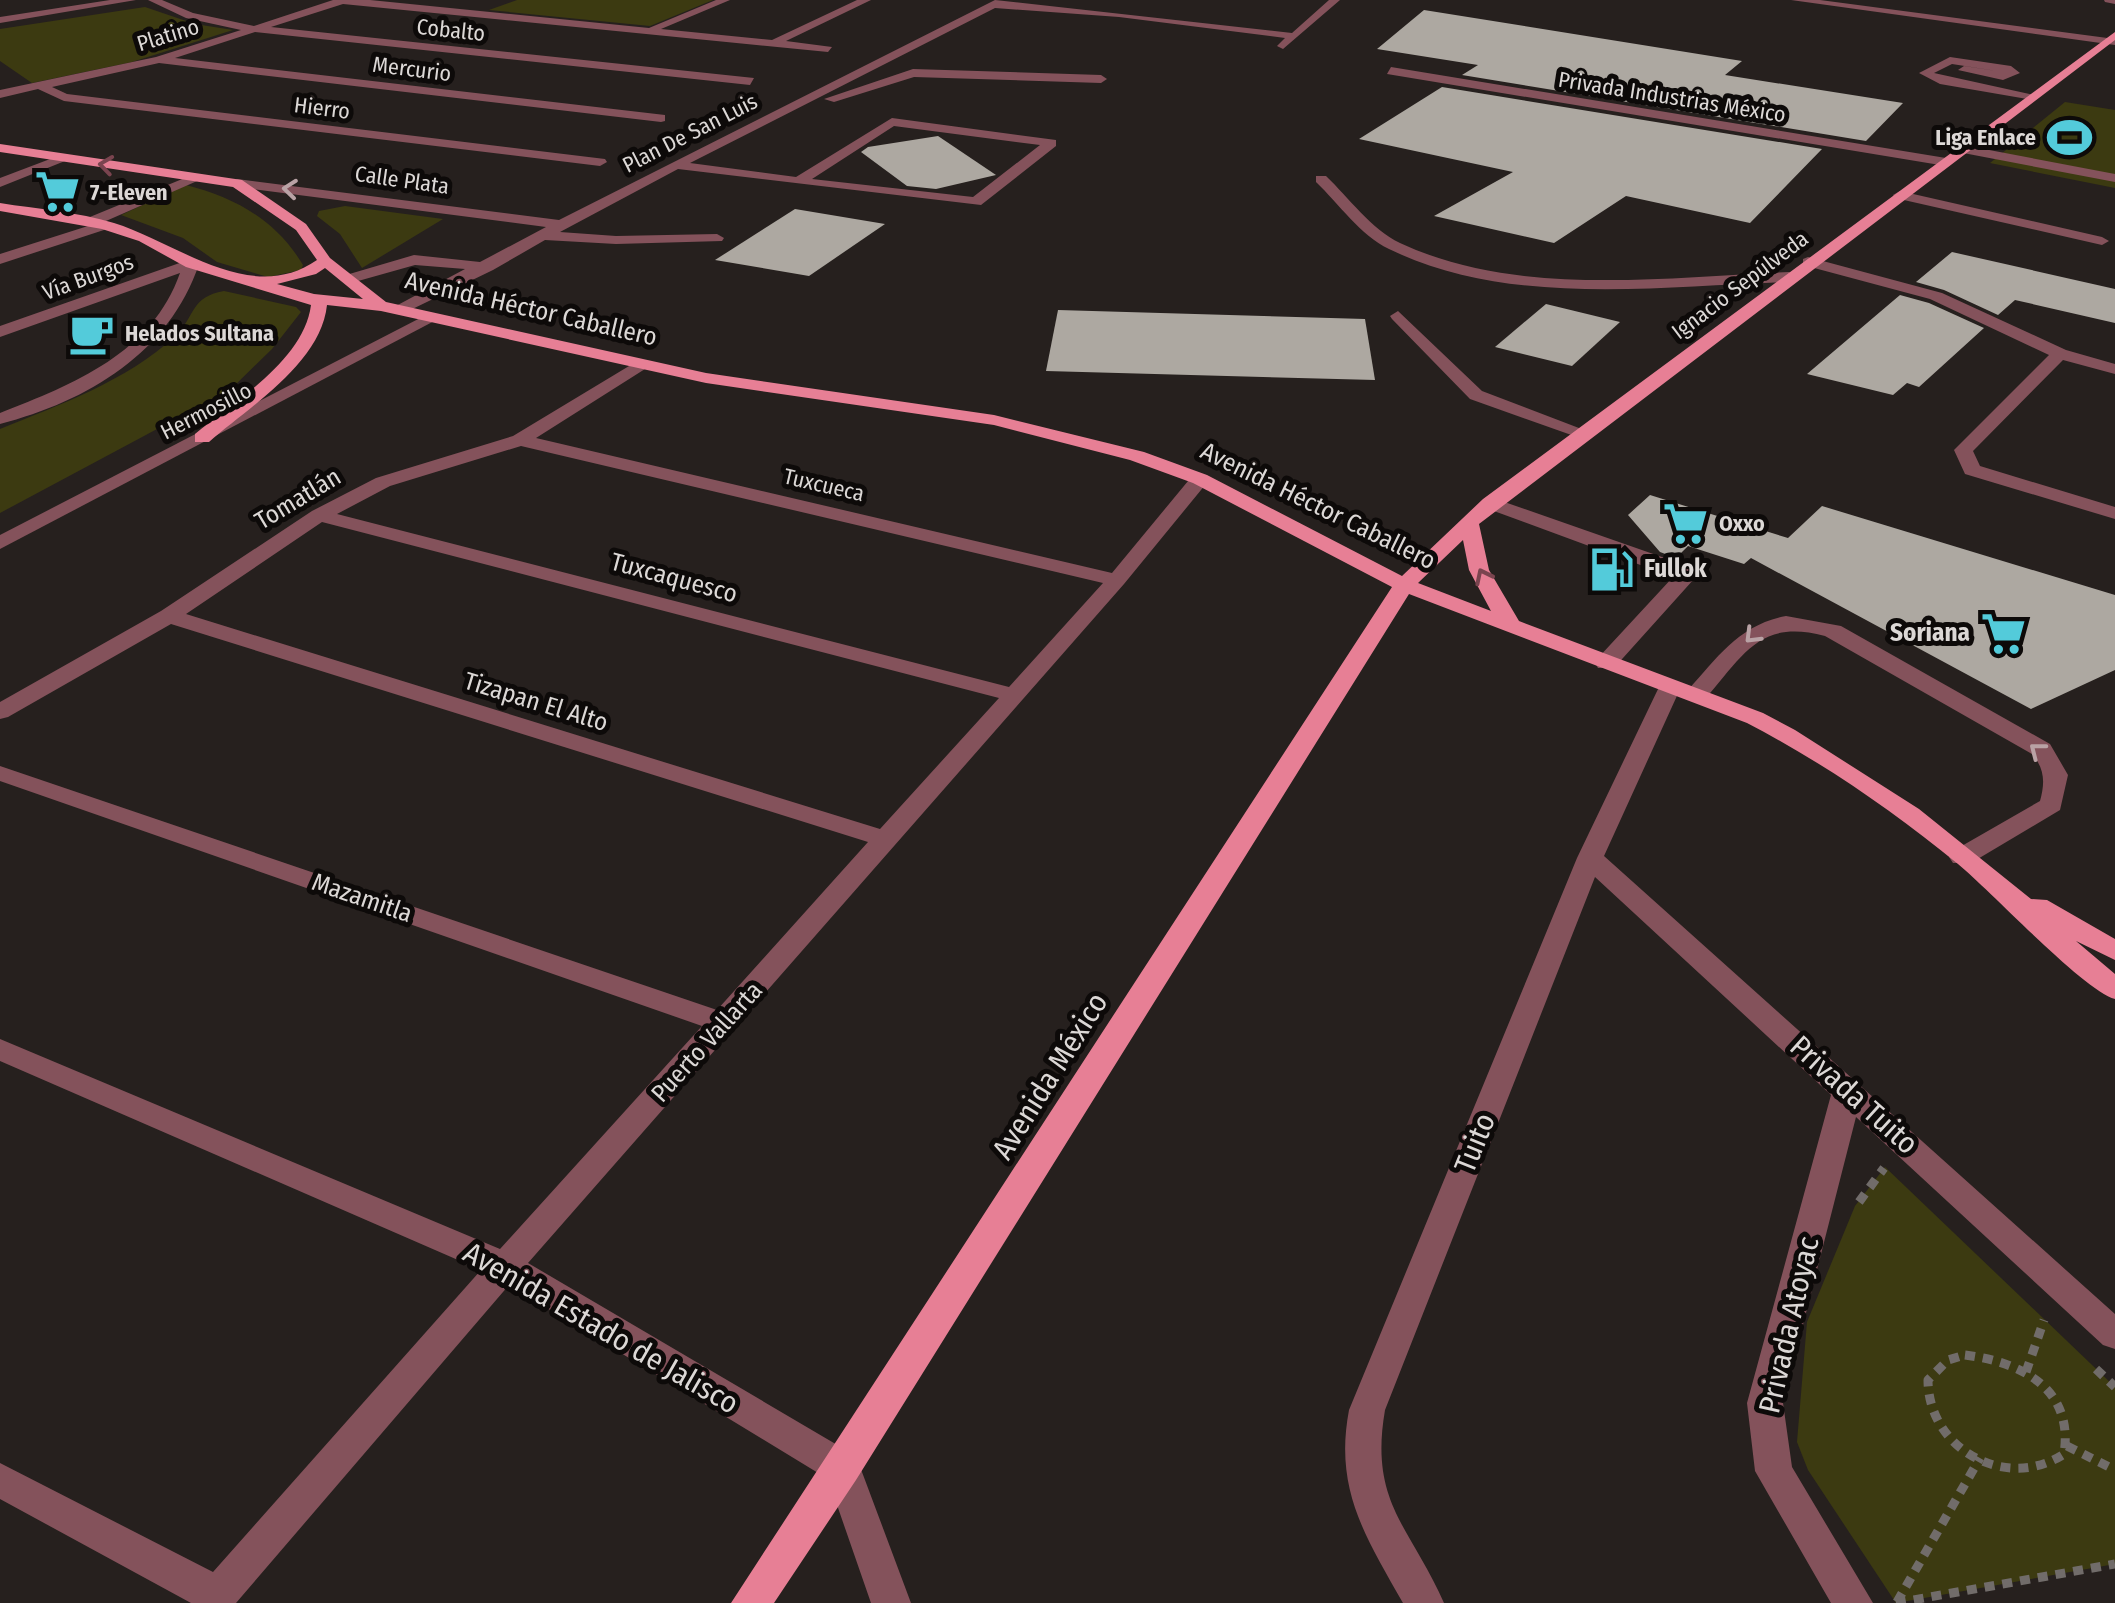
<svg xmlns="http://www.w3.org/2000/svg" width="2115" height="1603" font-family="'Fira Sans Condensed',sans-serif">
	<rect width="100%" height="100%" fill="#26201e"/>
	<g fill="#3c3a11">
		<polygon points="517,0 713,0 650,26 489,10"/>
		<polygon points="145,7 195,24 233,30 132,62 32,83 0,61 0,29"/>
		<polygon points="2065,102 2115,110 2115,188 1990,163"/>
		<path d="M 186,185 C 236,198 276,220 303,265 L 301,270 L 268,277 L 217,262 L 183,238 L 121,215 Z"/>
		<polygon points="345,206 443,219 362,268 340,234 317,216 319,211"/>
		<path d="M 224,291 L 296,307 L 301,312 L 272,349 L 230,390 L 0,513 L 0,429 C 59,405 127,381 175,336 C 196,316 190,297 224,291 Z"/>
		<polygon points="1885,1167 2115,1387 2115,1564 1896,1603 1808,1470 1797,1442 1807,1322 1855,1206"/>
	</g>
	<g fill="#ada8a1">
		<polygon points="1424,10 1742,61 1725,75 1903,103 1866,141 1462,75 1478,65 1377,49"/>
		<polygon points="1442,87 1822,149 1750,223 1626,196 1554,243 1434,216 1513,172 1359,139"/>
		<polygon points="938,136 996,175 936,189 907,186 861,152 868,147"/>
		<polygon points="795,209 885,224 809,276 715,260"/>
		<polygon points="1952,252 2115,289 2115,323 2015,300 1998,315 1944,290 1916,282"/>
		<polygon points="1900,295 1929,303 1984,328 1919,387 1907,383 1893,395 1807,374"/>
		<polygon points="1546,304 1620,322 1572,366 1495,347"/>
		<polygon points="1058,310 1365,319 1375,380 1046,371"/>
		<polygon points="1650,495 1788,538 1822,506 2115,595 2115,670 2031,709 1751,558 1744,564 1688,546 1676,558 1660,552 1628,515"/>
	</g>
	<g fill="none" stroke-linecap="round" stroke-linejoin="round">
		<g stroke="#716c6a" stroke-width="9" stroke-dasharray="10 8" stroke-linecap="butt">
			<polyline points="1859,1202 1884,1168"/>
			<path d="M 1965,1355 C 2022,1362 2074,1389 2064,1454 C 2006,1492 1928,1449 1928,1380 L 1948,1360 Z"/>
			<polyline points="2096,1369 2115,1387"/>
			<polyline points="2026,1372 2044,1320"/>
			<polyline points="2067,1446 2115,1470"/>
			<polyline points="1897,1602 1980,1458"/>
			<polyline points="1896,1603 2115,1564"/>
		</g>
		<g fill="#84525b" fill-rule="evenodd">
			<polygon points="110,0 136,0 0,23 0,17"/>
			<polygon points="148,0 162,0 193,13 254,26 333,0 370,0 649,28 716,0 730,0 661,29 772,40 857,0 871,0 786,41 832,47 828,52 343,4 271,27 754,78 750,85 255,32 175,58 665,115 665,121 661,122 159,63 52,87 67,94 605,159 607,162 600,166 64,101 38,89 0,98 0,90 156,57 241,30 186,18"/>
			<path d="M 995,0 L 1292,33 L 1329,0 L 1340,0 L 1283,49 L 1277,46 L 1285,38 L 1119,17 L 995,8 L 690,163 L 796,177 L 892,118 L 1056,140 L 1056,146 L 981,205 L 678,169 L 560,232 L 616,236 L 717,234 L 724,238 L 722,241 L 616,244 L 545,240 L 493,270 L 400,315 L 392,310 L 394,307 L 465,269 L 415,265 L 351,283 L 343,278 L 346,275 L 414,255 L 480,262 L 546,227 L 237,187 L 230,183 L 237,179 L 559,220 ZM 894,126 L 1040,145 L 973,197 L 812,179 Z"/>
			<polygon points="1791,0 1820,0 2115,39 2115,45"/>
			<polygon points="2104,0 2115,0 2115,4 2105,2"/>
			<polygon points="1950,57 2011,66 2020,73 2003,80 1958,70 1964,66 2003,72 1952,64 1934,73 2039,96 2033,100 1940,84 1919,73"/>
			<polygon points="1391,67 1946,158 1953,162 1946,166 1387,74"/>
			<polygon points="913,69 1101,75 1107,79 1101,83 914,77 834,102 824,99"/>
			<polygon points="1963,145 2115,174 2115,182 1958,152 1956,149"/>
			<polygon points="58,156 70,159 0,187 0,178"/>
			<polygon points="192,175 204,178 106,221 112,225 110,228 0,264 0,254 88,226 83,222 85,219"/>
			<path d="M 1316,176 L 1326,176 C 1349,198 1371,229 1400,243 C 1518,298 1664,277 1789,272 L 1797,277 L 1789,282 C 1660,286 1510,308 1389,249 C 1360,235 1339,204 1316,182 Z"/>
			<polygon points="1900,191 2102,237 2109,241 2102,245 1895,198 1893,195"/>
			<polygon points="1808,257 1942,293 2066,350 2115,364 2115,374 2063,360 1973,451 1980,466 2115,507 2115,519 1965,474 1954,450 2049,355 1930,299 1803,265 1803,259"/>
			<path d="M 191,259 L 199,264 C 169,353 88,401 0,424 L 0,413 C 74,384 152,353 180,273 L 0,337 L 0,326 Z"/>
			<polygon points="1398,311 1482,391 1592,433 1589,437 1577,437 1470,399 1392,319 1390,316"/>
			<polygon points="426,315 440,318 0,549 0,535"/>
			<path d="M 639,360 L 648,365 L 645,369 L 536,438 L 1112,573 L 1193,475 L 1200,473 L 1210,479 L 1124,584 L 528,1263 L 856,1456 L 911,1603 L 871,1603 L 828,1479 L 509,1285 L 236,1603 L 191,1603 L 0,1499 L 0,1463 L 213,1572 L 481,1270 L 0,1061 L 0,1039 L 500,1249 L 702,1026 L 0,781 L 0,766 L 717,1010 L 868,842 L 171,624 L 8,717 L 0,719 L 0,702 L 161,611 L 312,511 L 376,478 L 513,436 ZM 521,446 L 1103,583 L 1009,687 L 337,514 L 390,486 ZM 322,522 L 999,698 L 880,829 L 186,614 Z"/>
			<polygon points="1490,497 1679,563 1690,570 1694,579 1614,668 1598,668 1595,663 1598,658 1673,577 1483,507 1480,503"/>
			<path d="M 1786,616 L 1841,626 L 2050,744 L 2068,775 L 2060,810 L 1971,863 L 1953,863 L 1949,857 L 1953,851 L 2040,801 C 2045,783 2045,769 2032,754 L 1825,636 C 1759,618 1743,656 1704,700 L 1688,700 L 1684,695 L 1688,690 C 1718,657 1739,625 1786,616 Z"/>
			<path d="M 1670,680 L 1681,687 L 1604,856 L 2115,1314 L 2115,1349 L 2103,1345 L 1856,1117 L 1783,1403 L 1792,1467 L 1873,1603 L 1831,1603 L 1755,1471 L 1747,1403 L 1831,1095 L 1595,877 L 1385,1410 C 1369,1503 1410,1526 1444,1603 L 1403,1603 C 1365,1536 1334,1489 1349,1410 L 1577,858 L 1659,687 Z"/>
		</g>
		<path fill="#e77f95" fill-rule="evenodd" d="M 2115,32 L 2115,40 L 1479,524 L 1489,570 L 1519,621 L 1763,713 L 1795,730 L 1919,809 L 2031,899 L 2047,900 L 2115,939 L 2115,960 L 2076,941 L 2115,974 L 2115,999 C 2083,990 1991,891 1958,864 C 1892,810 1822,762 1747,723 L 1409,594 L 856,1480 L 774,1603 L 731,1603 L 1392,587 L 1193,483 L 1130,460 L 994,425 L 706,383 L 381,311 L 327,305 C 321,363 249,407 209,442 L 195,442 L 195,434 C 235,401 304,360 311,305 L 186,267 L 139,241 L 102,229 L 0,211 L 0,203 C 37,209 78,212 114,223 C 178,243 251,306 317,260 L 296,230 L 233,187 L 0,152 L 0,144 L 242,180 L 306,224 L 330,258 L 386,302 L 706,373 L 994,415 L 1144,452 L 1207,475 L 1402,576 L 1483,499 ZM 325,268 L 363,299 L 314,294 L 277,284 L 316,274 ZM 1463,540 L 1469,570 L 1491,611 L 1418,583 Z"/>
	</g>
	<defs><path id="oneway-chevron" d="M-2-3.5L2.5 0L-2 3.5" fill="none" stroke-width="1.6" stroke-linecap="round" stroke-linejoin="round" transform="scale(2.5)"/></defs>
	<g stroke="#7a444f">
		<use href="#oneway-chevron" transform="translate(106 165) rotate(-172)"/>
		<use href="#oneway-chevron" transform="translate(1483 576) rotate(-116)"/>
	</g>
	<g stroke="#b9a2a5">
		<use href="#oneway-chevron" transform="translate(290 189) rotate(-174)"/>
		<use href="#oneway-chevron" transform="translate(1752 636) rotate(135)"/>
		<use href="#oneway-chevron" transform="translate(2037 750) rotate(-142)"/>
	</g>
	<defs>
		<symbol id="stadium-bare" viewBox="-9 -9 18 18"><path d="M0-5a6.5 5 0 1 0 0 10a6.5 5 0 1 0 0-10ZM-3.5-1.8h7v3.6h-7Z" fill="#53cbda" stroke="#0d0a09" stroke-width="2.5" paint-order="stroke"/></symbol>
		<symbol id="supermarket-bare" viewBox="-9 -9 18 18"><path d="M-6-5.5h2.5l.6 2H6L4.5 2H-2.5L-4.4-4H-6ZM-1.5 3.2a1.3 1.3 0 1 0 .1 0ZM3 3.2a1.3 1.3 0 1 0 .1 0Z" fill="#53cbda" stroke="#0d0a09" stroke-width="2.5" paint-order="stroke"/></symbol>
		<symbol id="cafe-bare" viewBox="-9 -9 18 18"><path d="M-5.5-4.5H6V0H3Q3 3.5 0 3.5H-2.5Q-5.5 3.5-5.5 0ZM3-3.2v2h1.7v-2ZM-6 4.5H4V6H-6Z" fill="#53cbda" stroke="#0d0a09" stroke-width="2.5" paint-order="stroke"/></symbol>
		<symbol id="fuel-bare" viewBox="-9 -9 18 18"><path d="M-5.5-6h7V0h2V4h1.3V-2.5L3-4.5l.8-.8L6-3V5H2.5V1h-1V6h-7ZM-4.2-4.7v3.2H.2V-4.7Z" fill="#53cbda" stroke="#0d0a09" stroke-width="2.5" paint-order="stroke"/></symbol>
	</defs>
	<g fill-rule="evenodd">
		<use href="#stadium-bare" x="2038" y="106" width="63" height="63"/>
		<use href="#supermarket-bare" x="26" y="160" width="63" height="63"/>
		<use href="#cafe-bare" x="60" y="302" width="63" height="63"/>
		<use href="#supermarket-bare" x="1654" y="492" width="63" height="63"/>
		<use href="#fuel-bare" x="1580" y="538" width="63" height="63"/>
		<use href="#supermarket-bare" x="1972" y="602" width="63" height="63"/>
	</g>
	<g text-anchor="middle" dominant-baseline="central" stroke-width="10" stroke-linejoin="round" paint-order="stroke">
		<g font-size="22" fill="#dcd8d6" stroke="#0d0a09">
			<text transform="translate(451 30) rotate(6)">Cobalto</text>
			<text transform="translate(168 35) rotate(-17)">Platino</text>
			<text transform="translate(412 69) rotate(7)">Mercurio</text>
			<text transform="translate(1672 97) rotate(9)">Privada Industrias México</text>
			<text transform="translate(322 108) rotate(7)">Hierro</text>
			<text transform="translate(690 133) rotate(-27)">Plan De San Luis</text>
			<text transform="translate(402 180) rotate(8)">Calle Plata</text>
			<text transform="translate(88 277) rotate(-20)">Vía Burgos</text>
			<text transform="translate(1740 285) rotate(-37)">Ignacio Sepúlveda</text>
			<text transform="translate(206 411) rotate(-27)">Hermosillo</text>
			<text transform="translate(824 485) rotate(13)">Tuxcueca</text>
		</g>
		<g font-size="22" font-weight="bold" fill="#dcd8d6" stroke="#0d0a09" text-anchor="start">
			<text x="2036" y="137" text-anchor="end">Liga Enlace</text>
			<text x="90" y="192">7-Eleven</text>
			<text x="125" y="333">Helados Sultana</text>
			<text x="1719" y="523">Oxxo</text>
		</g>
		<g font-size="25" fill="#dcd8d6" stroke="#0d0a09">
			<text transform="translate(531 309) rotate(13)">Avenida Héctor Caballero</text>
			<text transform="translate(298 499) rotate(-31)">Tomatlán</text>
			<text transform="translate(1318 506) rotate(26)">Avenida Héctor Caballero</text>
			<text transform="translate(674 578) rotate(15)">Tuxcaquesco</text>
			<text transform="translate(536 702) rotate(17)">Tizapan El Alto</text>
			<text transform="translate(362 898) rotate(19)">Mazamitla</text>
			<text transform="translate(707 1042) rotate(-48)">Puerto Vallarta</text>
		</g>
		<g font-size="25" font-weight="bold" fill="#dcd8d6" stroke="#0d0a09" text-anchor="start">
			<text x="1644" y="569">Fullok</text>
			<text x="1970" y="633" text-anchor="end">Soriana</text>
		</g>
		<g font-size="30" fill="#dcd8d6" stroke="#0d0a09">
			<text transform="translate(1050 1076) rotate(-58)">Avenida México</text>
			<text transform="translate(1854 1095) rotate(42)">Privada Tuito</text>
			<text transform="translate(1475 1143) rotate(-68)">Tuito</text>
			<text transform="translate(1789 1325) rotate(-77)">Privada Atoyac</text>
			<text transform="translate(601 1328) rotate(30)">Avenida Estado de Jalisco</text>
		</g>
	</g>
</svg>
